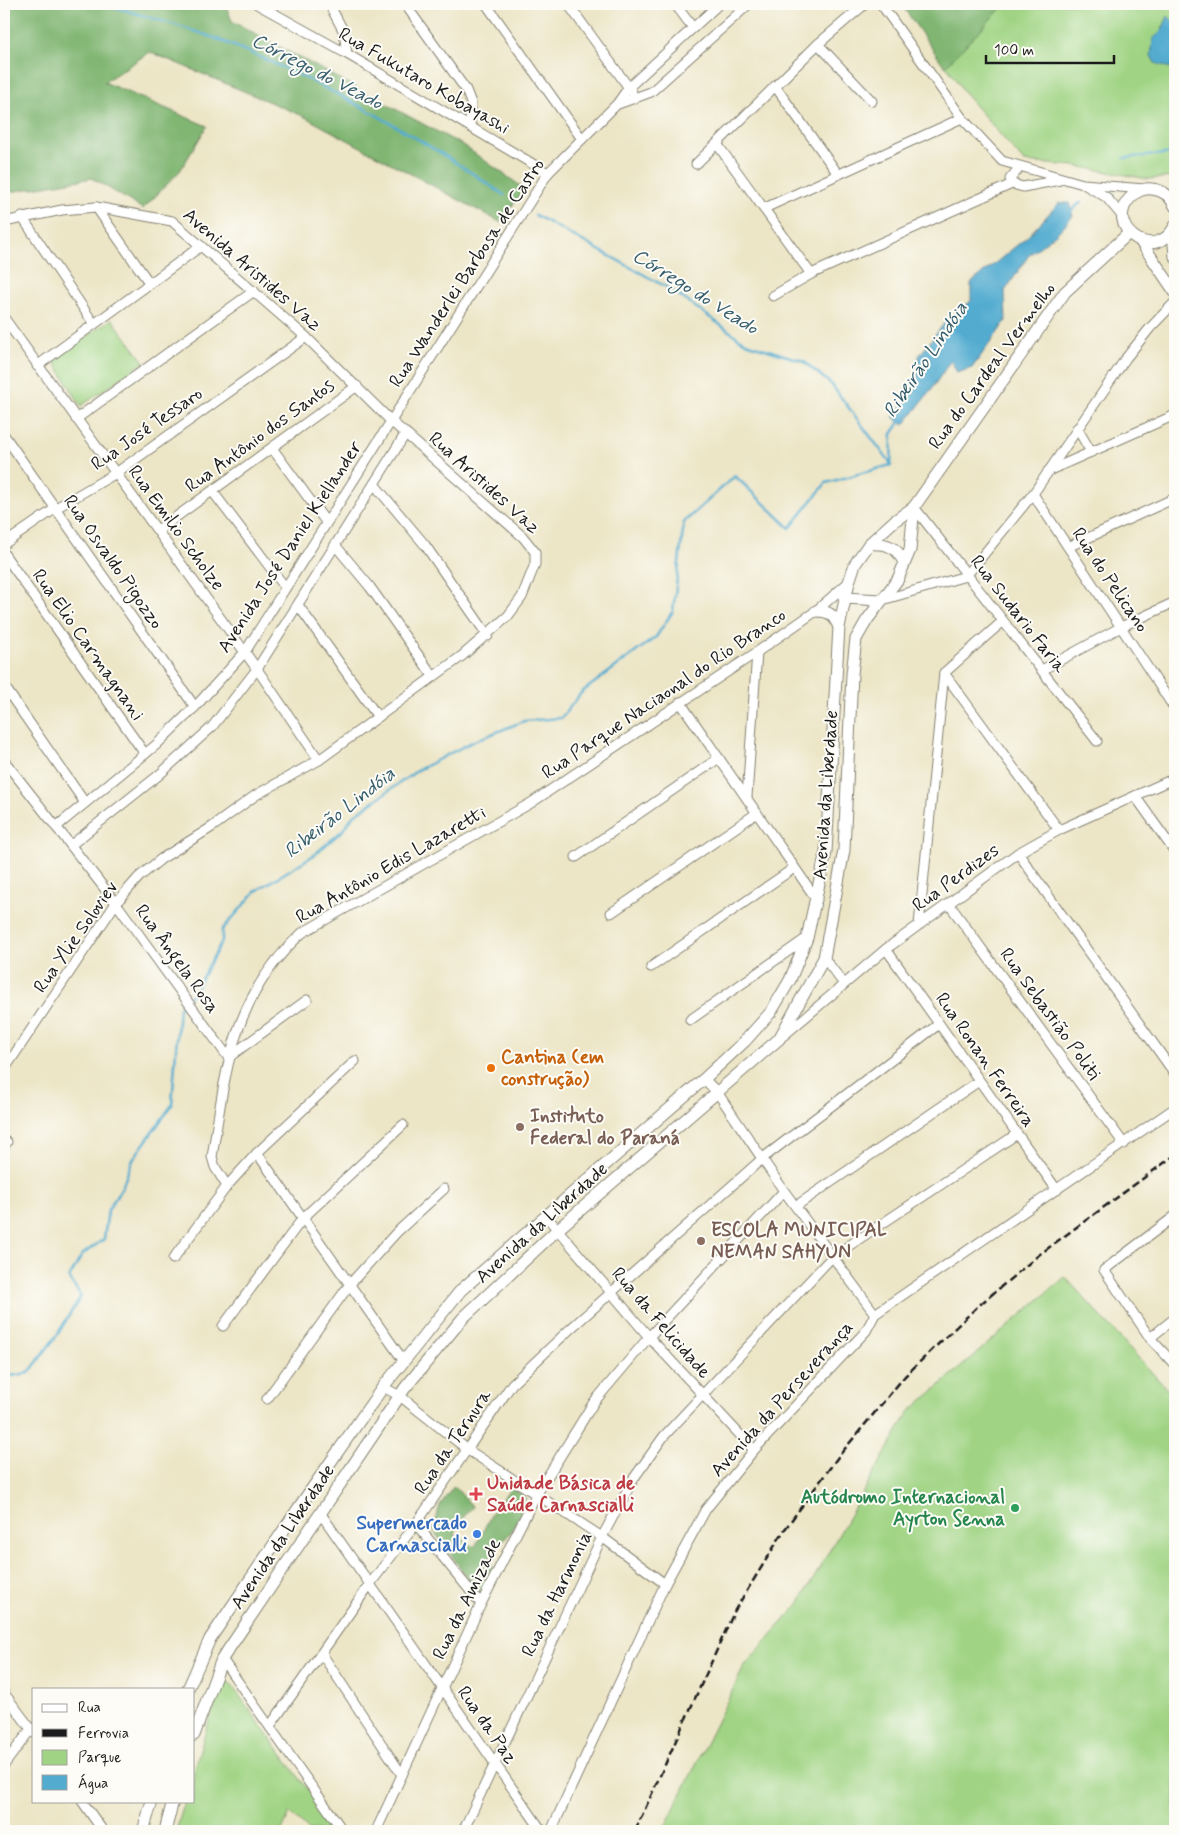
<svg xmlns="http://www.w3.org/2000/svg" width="1179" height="1835" font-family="Mynerve,sans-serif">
	<rect width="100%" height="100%" fill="#fdfcf7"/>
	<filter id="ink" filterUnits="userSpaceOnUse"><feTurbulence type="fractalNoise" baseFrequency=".02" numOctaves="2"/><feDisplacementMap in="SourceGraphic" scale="10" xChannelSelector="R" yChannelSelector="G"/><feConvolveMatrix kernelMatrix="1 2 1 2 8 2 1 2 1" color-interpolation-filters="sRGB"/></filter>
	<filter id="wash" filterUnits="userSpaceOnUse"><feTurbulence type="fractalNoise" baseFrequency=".0096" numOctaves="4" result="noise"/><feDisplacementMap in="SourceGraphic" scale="20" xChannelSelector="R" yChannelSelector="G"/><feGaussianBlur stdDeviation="1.12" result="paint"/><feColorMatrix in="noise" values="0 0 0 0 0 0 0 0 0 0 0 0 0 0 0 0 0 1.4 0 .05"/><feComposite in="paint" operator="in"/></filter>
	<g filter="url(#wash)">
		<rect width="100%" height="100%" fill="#ece5c6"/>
		<g fill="#a0d484" stroke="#5e7850">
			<polygon points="905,4 1175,4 1175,177 1148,179 1075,166 1024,162 966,95"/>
			<polygon points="112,319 144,362 81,406 53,359"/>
			<polygon points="1065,1277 1175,1398 1175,1831 663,1831 745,1665 799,1604 909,1412"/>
			<polygon points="221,1680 230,1683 338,1831 310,1831 290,1813 282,1831 176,1831 185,1801 194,1801 194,1771"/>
		</g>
		<g fill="#80b672" stroke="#4e6947">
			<polygon points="4,4 225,4 232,21 464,146 525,189 500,222 303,116 150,52 104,82 207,126 180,171 143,209 92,178 4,193"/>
			<polygon points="901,4 1005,4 945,67"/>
			<path d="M 454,1486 L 473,1507 L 455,1526 L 455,1535 L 475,1547 L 495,1507 L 511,1488 L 526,1497 C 524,1510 518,1523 510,1533 C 500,1547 495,1538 489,1561 L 495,1570 L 480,1595 L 433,1530 L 440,1505 Z"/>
		</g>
		<g fill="#53acd0" stroke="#386476">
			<polygon points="1168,16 1175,23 1175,58 1170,68 1155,63 1151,56 1153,39 1162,30"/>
			<polygon points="1059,203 1069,203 1073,216 1056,234 1029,255 1005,291 1006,321 972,368 957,373 951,360 931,390 904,425 893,417 917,384 919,356 946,321 971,301 971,283 1027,237"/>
		</g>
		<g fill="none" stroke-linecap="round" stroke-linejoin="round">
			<g stroke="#53acd0" stroke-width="2.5">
				<path d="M 104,4 C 141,15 180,25 217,39 C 317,79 415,133 504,195"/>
				<polyline points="1124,158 1174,153 1175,150"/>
				<polyline points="1070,212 1081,202"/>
				<polyline points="535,215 670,289 746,343 803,361 831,384 891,464"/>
				<polyline points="4,1377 29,1373 57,1335 81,1296 69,1278 82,1255 104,1239 108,1210 122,1187 133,1159 172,1105 179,1007 194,992 222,941 222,930 256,891 314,855 343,830 353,816 418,770 472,742 524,721 561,718 582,692 656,637 673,611 684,522 735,476 790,528 826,483 891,465 892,434 902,419"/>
			</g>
		</g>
	</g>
	<g filter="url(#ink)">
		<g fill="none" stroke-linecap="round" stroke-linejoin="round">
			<defs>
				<g id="minor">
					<polyline points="257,4 347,54 548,173"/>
					<polyline points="329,4 344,32 347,54"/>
					<polyline points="405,4 466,90 471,103 470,126"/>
					<polyline points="486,4 582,139"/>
					<polyline points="568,4 632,92"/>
					<polyline points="675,4 693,28"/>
					<polyline points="881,4 962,118 1002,161 1083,184 1144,189"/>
					<polyline points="818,44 872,101"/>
					<polyline points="775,86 838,174"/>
					<polyline points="618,104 651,92 749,4"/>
					<polyline points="717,144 811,274"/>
					<polyline points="696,164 818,44 865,4"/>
					<polyline points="1012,184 1023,187 1060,180"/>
					<polyline points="1012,184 1010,179 1020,167"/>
					<polyline points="1087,186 1106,197 1123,217"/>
					<polyline points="96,207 150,284"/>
					<polyline points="765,208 962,118"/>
					<polyline points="22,217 94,324"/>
					<polyline points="4,222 62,210 96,207 172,221 306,337 391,421 523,537 535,552 535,564 522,597 508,616 462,656 378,717"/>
					<polyline points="773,296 811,274 1012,184"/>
					<polyline points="4,318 257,669 319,760"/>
					<polyline points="37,366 201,246"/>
					<polyline points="76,419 254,291"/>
					<polyline points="1077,428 1091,452"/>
					<polyline points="4,435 195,707"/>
					<polyline points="272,448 326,522"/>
					<polyline points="1048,471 1175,415"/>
					<polyline points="374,484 425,545 488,636"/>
					<polyline points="213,492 285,587"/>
					<polyline points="1033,494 1175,709"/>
					<polyline points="914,507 1097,741"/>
					<polyline points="158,530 357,386"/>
					<polyline points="4,544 56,508 116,473 306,337"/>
					<polyline points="335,545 370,587 433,676"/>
					<polyline points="1068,547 1175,498"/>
					<polyline points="4,554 145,754"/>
					<polyline points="882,600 966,576 1033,494 1126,358 1150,328 1175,302"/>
					<polyline points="1042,670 1121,627 1175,602"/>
					<polyline points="944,673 1059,830"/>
					<polyline points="4,686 85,803"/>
					<polyline points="680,702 817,900"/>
					<polyline points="4,763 6,763 116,903 228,1057"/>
					<polyline points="1135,796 1175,852"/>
					<polyline points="747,797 757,652"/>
					<polyline points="56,827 156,745 195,707 245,652 548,173 617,104 629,87 719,4"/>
					<polyline points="71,845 159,775 212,727 257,669 406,433"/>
					<polyline points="1018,853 1175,1074"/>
					<polyline points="576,857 719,758"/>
					<polyline points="949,904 1124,1144"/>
					<polyline points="611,913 757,813"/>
					<polyline points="919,925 944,673 1002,622"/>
					<polyline points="886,949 1057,1190"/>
					<polyline points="824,958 844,984"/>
					<polyline points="651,967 794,868"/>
					<polyline points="690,1020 807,938"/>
					<polyline points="783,1036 886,949 1018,853 1059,830 1175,778"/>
					<polyline points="229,1057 307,1000"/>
					<polyline points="4,1070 116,903 139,877 161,859 212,827 256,795 319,760 378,717 298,605"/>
					<polyline points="704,1079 717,1092 784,1191 875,1314"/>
					<polyline points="4,1147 7,1142"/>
					<polyline points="257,1153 403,1360"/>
					<path d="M 227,1186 L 215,1167 L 212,1157 C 226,1069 232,997 302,933 L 531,803 L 757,652 L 816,611 L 849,582"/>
					<polyline points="796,1206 979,1081"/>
					<polyline points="546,1216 649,1337 754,1450"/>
					<polyline points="1175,1216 1104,1270 1150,1338 1175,1365"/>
					<polyline points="173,1259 227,1186 257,1153 355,1061"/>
					<polyline points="223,1326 303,1218 403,1125"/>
					<polyline points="1150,1338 1175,1318"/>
					<polyline points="383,1387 400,1396 468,1450 602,1537 665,1584"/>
					<polyline points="267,1399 350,1284 396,1233 444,1189"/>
					<polyline points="321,1514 542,1831"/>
					<polyline points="416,1524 481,1604"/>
					<polyline points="322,1654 402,1775"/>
					<polyline points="222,1659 343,1831"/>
					<polyline points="4,1693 34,1733"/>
					<polyline points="270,1726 370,1584 416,1524 512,1384 569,1330 763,1158 939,1024"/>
					<polyline points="4,1765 31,1729"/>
					<polyline points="82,1801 103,1831"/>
					<polyline points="376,1831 481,1604 536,1495 594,1402 649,1337 784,1191"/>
					<polyline points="463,1831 602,1537 634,1478 664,1436 832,1257 1017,1134"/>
					<polyline points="551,1831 665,1584 706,1509 754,1450 866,1331 875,1314 1175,1108"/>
				</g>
				<g id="tertiary">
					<path d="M 1175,206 C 1171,197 1163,190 1152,189 C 1145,188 1137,191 1131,197 C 1102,225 1154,266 1175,226"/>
					<polyline points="1173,231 1175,257"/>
					<polyline points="1141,242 1175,292"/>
					<path d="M 869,544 C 886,543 897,546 904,563"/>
					<polyline points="844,598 882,600"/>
					<path d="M 816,611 C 829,611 833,614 839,627"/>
					<polyline points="188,1689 210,1639 304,1500 383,1387 461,1290 704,1079 745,1041 771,1012 790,980 807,938 826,852 839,627 849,582 855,564 869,544 893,522 914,507 1065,292 1129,233"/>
					<polyline points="194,1735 222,1659 405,1388 463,1318 557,1230 779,1039 824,958 844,850 852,674 856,639 867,620 898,579 910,550 914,507"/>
					<polyline points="143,1831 152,1801"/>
					<polyline points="165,1831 173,1801"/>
				</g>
			</defs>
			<use href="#minor" stroke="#848071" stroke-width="11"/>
			<use href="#tertiary" stroke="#848071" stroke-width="13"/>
			<use href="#minor" stroke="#fff" stroke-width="9"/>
			<use href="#tertiary" stroke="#fff" stroke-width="11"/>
			<polyline stroke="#1c1c1c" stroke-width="2.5" stroke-dasharray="8 4" stroke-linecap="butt" points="635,1831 735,1610 785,1529 838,1457 905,1376 977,1307 1040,1254 1175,1155"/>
		</g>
	</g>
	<circle fill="#e8710a" stroke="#fdfcf7" stroke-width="2" cx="491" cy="1068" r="5"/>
	<g fill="#8d6e63" stroke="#fdfcf7" stroke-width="2">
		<circle cx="520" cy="1127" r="5"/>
		<circle cx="701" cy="1241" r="5"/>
	</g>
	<path fill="#e0444e" stroke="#fdfcf7" stroke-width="2" d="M473.5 1486.5h5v5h5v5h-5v5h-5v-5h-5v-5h5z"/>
	<circle fill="#2e9e5b" stroke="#fdfcf7" stroke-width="2" cx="1015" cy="1508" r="5"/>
	<circle fill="#3f7fe0" stroke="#fdfcf7" stroke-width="2" cx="477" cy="1534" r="5"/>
	<g text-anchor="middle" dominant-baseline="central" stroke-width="4" stroke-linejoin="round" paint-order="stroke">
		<g font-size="19" fill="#1c1c1c" stroke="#fdfcf7">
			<text transform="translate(424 81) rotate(30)">Rua Fukutaro Kobayashi</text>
			<text transform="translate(252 270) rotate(41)">Avenida Aristides Vaz</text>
			<text transform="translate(467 273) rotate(-57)">Rua Wanderlei Barbosa de Castro</text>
			<text transform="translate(992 366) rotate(-54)">Rua do Cardeal Vermelho</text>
			<text transform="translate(147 429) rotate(-35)">Rua José Tessaro</text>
			<text transform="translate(260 436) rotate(-36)">Rua Antônio dos Santos</text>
			<text transform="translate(484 483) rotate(42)">Rua Aristides Vaz</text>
			<text transform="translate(176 528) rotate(54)">Rua Emilio Scholze</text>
			<text transform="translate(290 547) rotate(-57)">Avenida José Daniel Kiellander</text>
			<text transform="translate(113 562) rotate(55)">Rua Osvaldo Pigozzo</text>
			<text transform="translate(1110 580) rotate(56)">Rua do Pelicano</text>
			<text transform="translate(1018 614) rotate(52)">Rua Sudario Faria</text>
			<text transform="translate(88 645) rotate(55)">Rua Elio Carmagnani</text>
			<text transform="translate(664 694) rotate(-34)">Rua Parque Naciaonal do Rio Branco</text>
			<text transform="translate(826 795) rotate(-86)">Avenida da Liberdade</text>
			<text transform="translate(391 865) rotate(-30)">Rua Antônio Edis Lazaretti</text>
			<text transform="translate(956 878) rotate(-36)">Rua Perdizes</text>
			<text transform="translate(76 937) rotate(-55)">Rua Ylie Soloviev</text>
			<text transform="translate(177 959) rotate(54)">Rua Ângela Rosa</text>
			<text transform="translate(1050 1014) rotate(54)">Rua Sebastião Politi</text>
			<text transform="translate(985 1060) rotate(55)">Rua Ronan Ferreira</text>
			<text transform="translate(542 1223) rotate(-42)">Avenida da Liberdade</text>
			<text transform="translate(661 1323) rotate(49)">Rua da Felicidade</text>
			<text transform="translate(782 1399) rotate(-48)">Avenida da Perseverança</text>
			<text transform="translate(453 1442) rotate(-56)">Rua da Ternura</text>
			<text transform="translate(283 1537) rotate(-56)">Avenida da Liberdade</text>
			<text transform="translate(557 1594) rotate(-64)">Rua da Harmonia</text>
			<text transform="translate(467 1599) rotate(-64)">Rua da Amizade</text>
			<text transform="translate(487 1725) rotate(55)">Rua da Paz</text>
		</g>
		<g font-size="19" font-weight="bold" fill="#c56008" stroke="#fdfcf7" text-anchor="start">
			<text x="501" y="1057">Cantina (em<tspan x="501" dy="22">construção)</tspan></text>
		</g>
		<g font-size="19" font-weight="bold" fill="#785e54" stroke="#fdfcf7" text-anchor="start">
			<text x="530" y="1116">Instituto<tspan x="530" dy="22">Federal do Paraná</tspan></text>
			<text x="711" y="1230">ESCOLA MUNICIPAL<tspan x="711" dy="22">NEMAN SAHYUN</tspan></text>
		</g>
		<g font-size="19" font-weight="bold" fill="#be3a42" stroke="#fdfcf7" text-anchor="start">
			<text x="487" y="1483">Unidade Básica de<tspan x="487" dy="22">Saúde Carnascialli</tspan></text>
		</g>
		<g font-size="19" font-weight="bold" fill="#27864d" stroke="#fdfcf7" text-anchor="end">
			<text x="1005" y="1497">Autódromo Internacional<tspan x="1005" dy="22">Ayrton Senna</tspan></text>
		</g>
		<g font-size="19" font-weight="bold" fill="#366cbe" stroke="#fdfcf7" text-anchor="end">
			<text x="467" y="1523">Supermercado<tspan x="467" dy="22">Carnascialli</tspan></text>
		</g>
		<g font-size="20" font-style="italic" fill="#355d6d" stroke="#fdfcf7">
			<text transform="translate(317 72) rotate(27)">Córrego do Veado</text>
			<text transform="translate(695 292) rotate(32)">Córrego do Veado</text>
			<text transform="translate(926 360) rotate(-56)">Ribeirão Lindóia</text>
			<text transform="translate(340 813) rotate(-38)">Ribeirão Lindóia</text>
		</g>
	</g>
	<rect width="1179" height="1835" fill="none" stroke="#fdfcf7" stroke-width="20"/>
	<rect x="32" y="1688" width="162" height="115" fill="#fdfcf7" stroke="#a3a29f"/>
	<rect x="42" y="1704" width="25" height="8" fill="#ffffff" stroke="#a3a29f"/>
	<text x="78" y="1712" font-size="15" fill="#1c1c1c">Rua</text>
	<rect x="42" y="1729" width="25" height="8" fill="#1c1c1c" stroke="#a3a29f"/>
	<text x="78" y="1738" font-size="15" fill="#1c1c1c">Ferrovia</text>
	<rect x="42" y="1750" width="25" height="15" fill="#a0d484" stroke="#a3a29f"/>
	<text x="78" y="1762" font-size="15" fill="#1c1c1c">Parque</text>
	<rect x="42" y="1775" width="25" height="15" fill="#53acd0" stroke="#a3a29f"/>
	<text x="78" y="1788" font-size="15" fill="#1c1c1c">Água</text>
	<path d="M986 55v8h128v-8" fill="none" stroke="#1c1c1c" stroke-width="2.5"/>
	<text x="994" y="55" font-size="15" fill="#1c1c1c" stroke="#fdfcf7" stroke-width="4" paint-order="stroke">100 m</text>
</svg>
